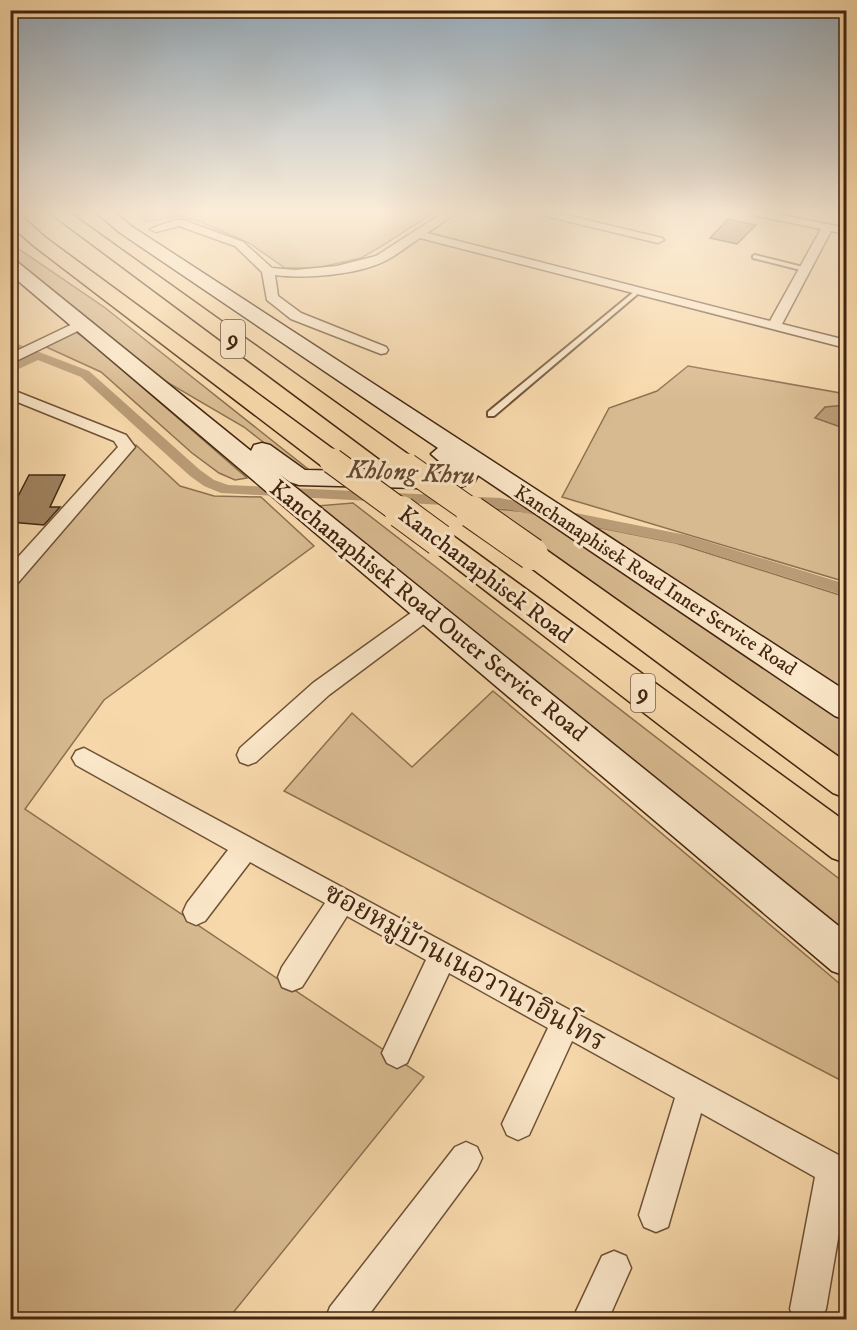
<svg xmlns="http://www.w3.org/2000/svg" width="857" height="1330" font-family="'IM FELL DW Pica','Noto Serif Thai',serif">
	<rect width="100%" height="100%" fill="#f7d8aa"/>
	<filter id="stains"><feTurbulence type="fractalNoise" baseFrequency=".00333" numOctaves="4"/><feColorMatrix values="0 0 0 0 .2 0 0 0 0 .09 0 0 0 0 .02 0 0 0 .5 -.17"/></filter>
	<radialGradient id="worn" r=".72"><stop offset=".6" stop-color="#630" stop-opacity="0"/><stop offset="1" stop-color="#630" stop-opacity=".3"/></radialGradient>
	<g fill="#d8ba90" stroke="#8d7050" stroke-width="1.5">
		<polygon points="136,213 433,213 382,246 361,258 317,268 285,268 249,243 199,221 177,216 147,222"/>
		<polygon points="10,243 104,307 313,473 305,475 244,427 153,374 11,259"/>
		<polygon points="76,332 95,346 247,478 235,480 219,473 192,453 101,372 44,346"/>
		<polygon points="688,366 846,394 846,582 562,497 609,408 657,391"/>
		<polygon points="136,445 180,486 214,496 261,497 314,546 104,700 25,809 424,1077 228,1319 11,1320 11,587"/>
		<polygon points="353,503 846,884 846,945 316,506"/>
		<polygon points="488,508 538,513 846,716 846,761"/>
		<polygon points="596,527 676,543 846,597 846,693"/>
		<polygon points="493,691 846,989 846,1083 284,791 352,713 412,767"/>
	</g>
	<polygon fill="#b99b76" stroke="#896c4d" stroke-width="1.5" points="846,405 846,429 815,418 825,407"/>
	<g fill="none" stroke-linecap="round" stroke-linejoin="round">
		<polygon fill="#b99b76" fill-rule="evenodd" points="10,341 89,371 200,470 214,480 228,485 500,498 686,535 846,584 846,596 684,545 500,508 221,493 204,486 190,476 81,377 38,360 10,373 10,364 28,355 10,348"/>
	</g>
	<g fill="#a08260" stroke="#422510" stroke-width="1.5">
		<polygon points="728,219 756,225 737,244 710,238"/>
		<polygon points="29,475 65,475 50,507 60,507 44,525 10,522 10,504 14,504"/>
	</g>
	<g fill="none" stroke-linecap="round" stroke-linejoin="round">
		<defs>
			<g id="lane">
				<polygon points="755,255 807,268 808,269 805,271 753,258 753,256"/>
				<polygon points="635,291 640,292 494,416 488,416 488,412"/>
			</g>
			<g id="street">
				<path d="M 443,213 L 456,213 L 427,233 L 770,321 L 821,229 L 757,216 L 752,213 L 772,213 L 846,228 L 846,234 L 831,231 L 782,324 L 846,340 L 846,346 L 842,347 L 420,238 C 409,245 397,255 385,261 C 357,275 306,279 275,275 L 278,296 L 301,313 L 386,347 L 388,350 L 386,353 L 381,354 L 291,319 L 267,300 L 262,272 L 235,246 L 179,226 L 156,232 L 150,229 L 175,220 L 183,220 L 243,242 L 272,268 L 295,270 L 337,266 L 376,256 Z"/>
				<polygon points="539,213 558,213 662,238 664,240 658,243 541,215"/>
				<polygon points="83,319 90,323 88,326 10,364 10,354"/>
				<polygon points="10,389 126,435 135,447 17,584 10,586 10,566 118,447 114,441 10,399"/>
				<polygon points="429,603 436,605 439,610 436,615 329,695 256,762 248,765 240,762 237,755 240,748 313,683 422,605"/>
				<polygon points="84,748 846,1159 846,1192 826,1309 821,1320 795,1320 790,1309 815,1177 701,1113 668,1227 656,1232 644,1227 639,1215 675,1098 572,1041 529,1135 518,1140 507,1135 502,1124 548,1028 449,973 407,1063 397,1068 387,1063 382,1053 426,960 347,916 302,987 292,991 282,987 278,977 282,967 325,903 250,862 205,921 196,925 187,921 183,912 187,903 228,850 76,765 72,758 76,751"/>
				<polygon points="466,1142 477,1147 482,1158 477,1169 365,1320 325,1320 330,1307 455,1147"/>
				<polygon points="614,1251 626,1256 631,1268 608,1320 572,1320 602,1256"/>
			</g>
			<polygon id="secondary" points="97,213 115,213 131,226 846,691 846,720 835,716 478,475 475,481 456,489 299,485 290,482 279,474 846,932 846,976 832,971 10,274 10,260 16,261 251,451 254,445 262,443 270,445 305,470 453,473 431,454 438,448 119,232"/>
			<g id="highway">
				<polygon points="10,213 18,213 46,238 341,455 345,461 341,467 332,469 323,467 34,246 10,225"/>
				<polygon points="50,213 70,213 416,460 420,466 416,472 407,474 398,472"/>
				<polygon points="439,530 449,533 846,822 846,863 832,858 429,547 425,540 429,533"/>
				<polygon points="532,544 542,547 846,762 846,798 833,793 522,561 517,554 522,547"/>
			</g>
		</defs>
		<use href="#lane" stroke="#6f5236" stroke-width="4"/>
		<use href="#street" stroke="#6f5236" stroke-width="3"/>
		<use href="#secondary" stroke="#422510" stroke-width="3"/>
		<use href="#highway" stroke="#422510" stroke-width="3"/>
		<use href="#lane" fill="#fae6c8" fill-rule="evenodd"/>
		<use href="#street" fill="#fae6c8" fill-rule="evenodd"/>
		<use href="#secondary" fill="#fae6c8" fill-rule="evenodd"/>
		<use href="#highway" fill="#f7d8aa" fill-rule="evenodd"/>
		<defs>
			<g id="highway-bridge-far1">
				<polyline points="332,461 403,513"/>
				<polyline points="407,466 474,513"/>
			</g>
			<g id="highway-bridge">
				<polyline points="401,512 439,540"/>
				<polyline points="472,512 532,554"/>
			</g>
		</defs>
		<use href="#highway-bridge-far1" stroke="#422510" stroke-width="27" stroke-linecap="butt"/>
		<use href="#highway-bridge" stroke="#422510" stroke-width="34" stroke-linecap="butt"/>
		<use href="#highway-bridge-far1" stroke="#f7d8aa" stroke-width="25"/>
		<use href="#highway-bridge" stroke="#f7d8aa" stroke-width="32"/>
	</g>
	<linearGradient id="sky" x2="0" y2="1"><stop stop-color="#95aaba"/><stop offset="0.53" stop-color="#fbedd9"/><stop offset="1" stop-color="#fbedd9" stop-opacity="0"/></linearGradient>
	<rect width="857" height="399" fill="url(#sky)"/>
	<g text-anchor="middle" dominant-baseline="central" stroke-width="6" stroke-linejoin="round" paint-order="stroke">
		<g font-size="20" fill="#422510" stroke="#fae6c8">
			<text transform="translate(655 581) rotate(33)">Kanchanaphisek Road Inner Service Road</text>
		</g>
		<g fill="#fae6c8" stroke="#795f47" stroke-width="1.5">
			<rect x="221" y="320" width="24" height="38" rx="4.5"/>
			<rect x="631" y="674" width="24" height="38" rx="4.5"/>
		</g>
		<g font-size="22" font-weight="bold" fill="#422510">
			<text x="233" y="339">9</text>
			<text x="643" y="693">9</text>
		</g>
		<g font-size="24" fill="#422510" stroke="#fae6c8">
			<text transform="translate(485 575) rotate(37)">Kanchanaphisek Road</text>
			<text transform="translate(428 611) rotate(39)">Kanchanaphisek Road Outer Service Road</text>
		</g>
		<g font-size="26" font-style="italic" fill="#66482f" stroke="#fae6c8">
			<text transform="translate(411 473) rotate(3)">Khlong Khru</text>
		</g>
		<g font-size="28" fill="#422510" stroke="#fae6c8">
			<text transform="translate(465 967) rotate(29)">ซอยหมู่บ้านเนอวานาอินโทร</text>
		</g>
	</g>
	<rect width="857" height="1330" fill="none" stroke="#f7d8aa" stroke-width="36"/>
	<rect x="12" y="12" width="833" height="1306" fill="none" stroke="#422510" stroke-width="3"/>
	<rect x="18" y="18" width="821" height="1294" fill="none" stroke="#422510" stroke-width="1.5"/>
	<rect width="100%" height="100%" filter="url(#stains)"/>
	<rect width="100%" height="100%" fill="url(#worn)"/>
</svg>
